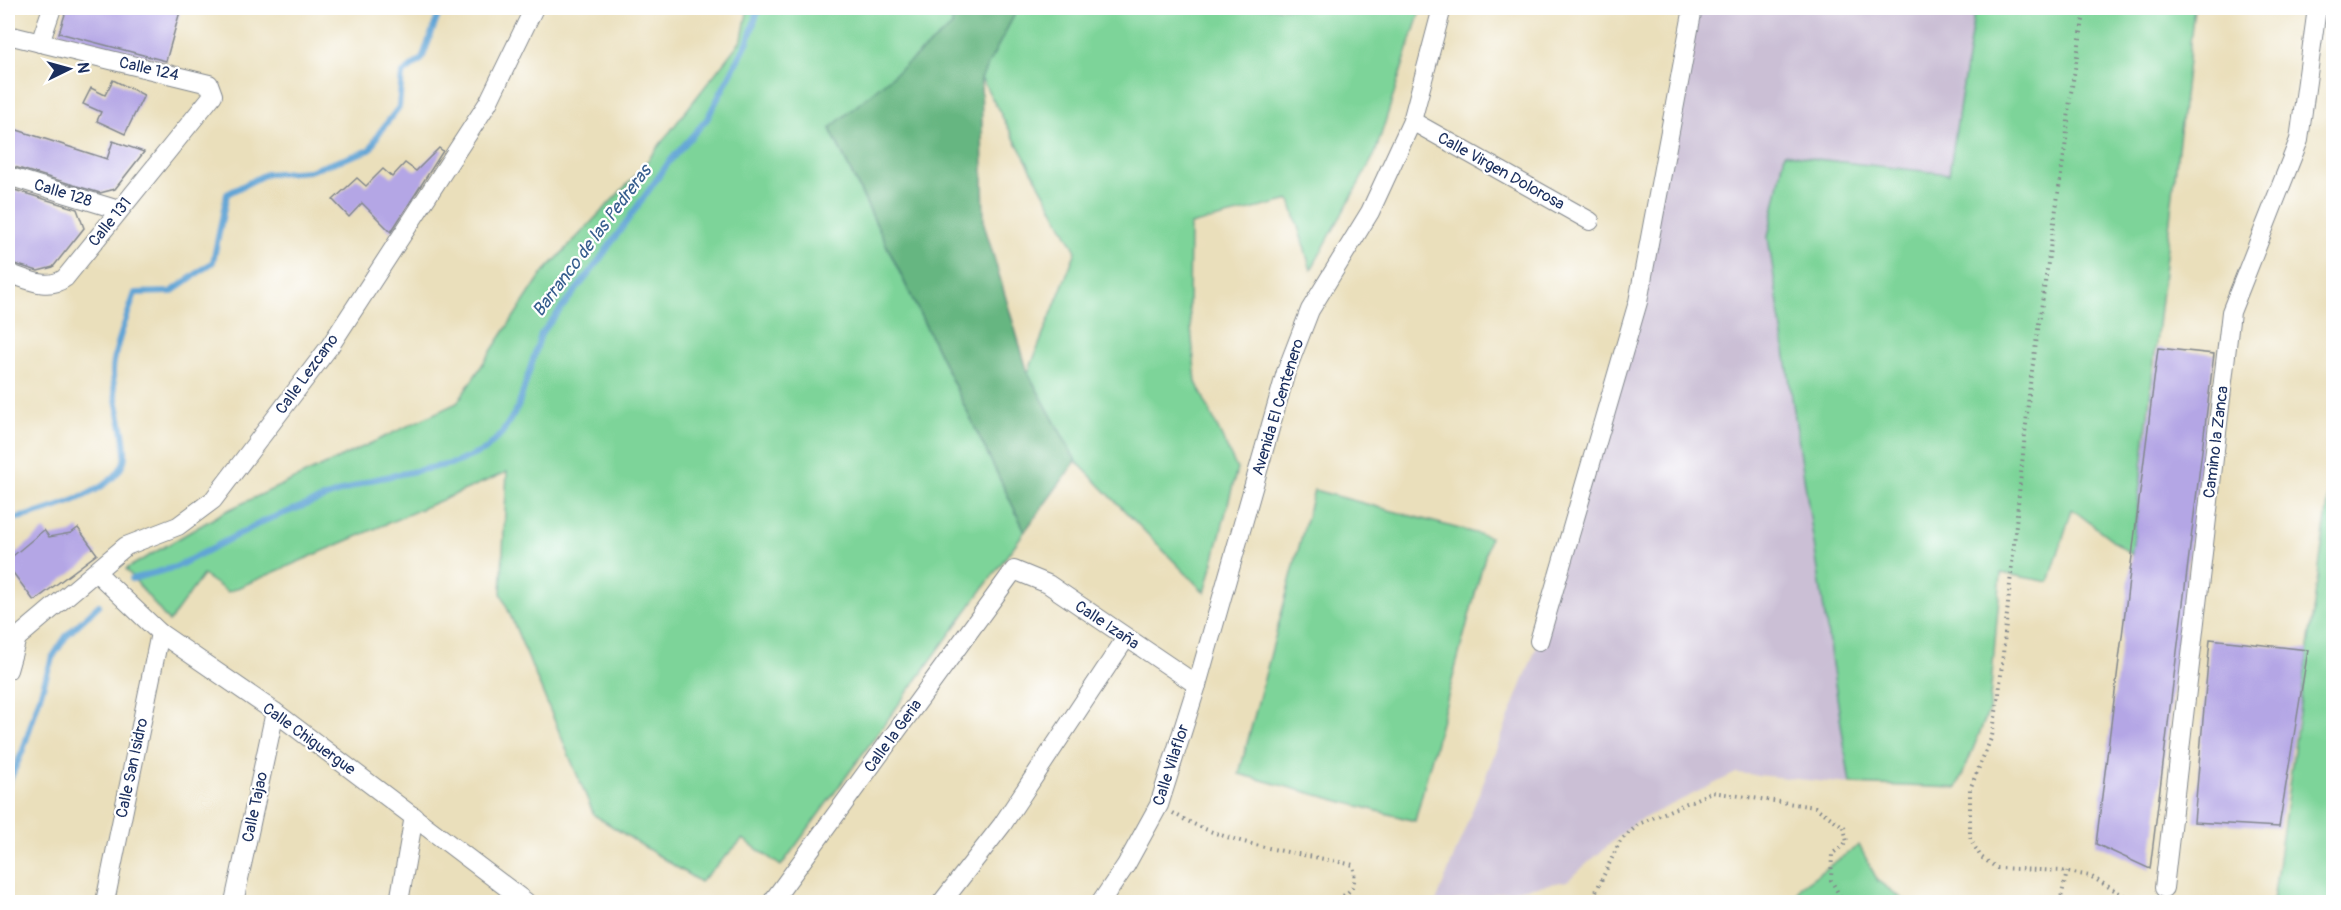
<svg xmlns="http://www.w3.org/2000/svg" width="2341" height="910" font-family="Pangolin,sans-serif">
	<rect width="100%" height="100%" fill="#fff"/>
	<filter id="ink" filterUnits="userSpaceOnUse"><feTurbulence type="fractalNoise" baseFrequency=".0167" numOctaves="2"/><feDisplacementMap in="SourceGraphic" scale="12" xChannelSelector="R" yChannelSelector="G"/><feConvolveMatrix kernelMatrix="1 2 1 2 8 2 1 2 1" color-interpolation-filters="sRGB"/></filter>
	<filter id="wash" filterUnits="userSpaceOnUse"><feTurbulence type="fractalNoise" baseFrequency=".008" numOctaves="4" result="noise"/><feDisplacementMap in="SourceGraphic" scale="24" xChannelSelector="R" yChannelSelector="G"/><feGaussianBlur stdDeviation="1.35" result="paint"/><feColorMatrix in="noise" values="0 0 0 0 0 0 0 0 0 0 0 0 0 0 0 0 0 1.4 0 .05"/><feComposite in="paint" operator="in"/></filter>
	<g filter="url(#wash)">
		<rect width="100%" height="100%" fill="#eadfbb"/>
		<polygon fill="#cbbfd5" points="1693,8 1975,8 1950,174 1816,159 1785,153 1768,237 1850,784 1736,773 1634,823 1567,881 1447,902 1436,902 1539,641 1638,302"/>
		<g fill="#7dd499" stroke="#4c827c" stroke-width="1.5">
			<polygon points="748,8 953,8 952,26 830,129 1025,531 781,866 743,839 700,882 594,815 501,593 507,472 228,592 203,575 169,622 126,569 226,511 457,403 542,274 637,174 742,39"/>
			<polygon points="1018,8 1421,8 1375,154 1311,270 1290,200 1190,225 1189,306 1196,382 1237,469 1205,593 1076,461 1028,373 1076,251 981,78"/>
			<polygon points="1975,8 2194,8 2132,555 2072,509 2049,582 2001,573 1989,710 1957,788 1850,784 1768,237 1785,153 1816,159 1949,174"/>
			<polygon points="2333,466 2333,902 2273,902 2278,866"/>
			<polygon points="1314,490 1490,537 1415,821 1239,774"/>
			<polygon points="1859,845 1878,881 1907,902 1794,902 1800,887"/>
		</g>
		<polygon fill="#66b681" stroke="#407270" stroke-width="1.5" points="953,8 1018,8 981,78 984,224 1028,373 1076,461 1025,531 830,128 952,26"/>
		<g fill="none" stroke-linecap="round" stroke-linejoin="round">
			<g stroke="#61a4d5" stroke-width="6">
				<path d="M 8,520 C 37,514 125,492 125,454 C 125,427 113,400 113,372 C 113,350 128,315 135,293 L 171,292 L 213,262 L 227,194 L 266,174 L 309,171 L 370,150 L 379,133 L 399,107 L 402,74 L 422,59 L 439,13 L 444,8"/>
				<polyline points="132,579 176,567 264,521 371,480 455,463 485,450 502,433 518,407 541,334 592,270 669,162 707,119 748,41 759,8"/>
				<polyline points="8,784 23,750 52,658 67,635 99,605"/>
			</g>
		</g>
		<g id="blocks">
			<g fill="#b4a6e5">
				<polygon points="67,8 181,8 166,61 59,33"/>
				<polygon points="113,80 144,95 125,134 97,121 101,112 83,104 91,88 105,95"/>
				<polygon points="8,127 107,159 113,141 144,152 115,189 100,193 8,165"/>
				<polygon points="439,148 443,151 391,232 362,203 349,217 333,200 357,178 366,186 383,169 392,177 405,163 416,171"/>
				<polygon points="8,188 77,209 84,228 53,267 38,271 8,262"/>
				<polygon points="2158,348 2214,354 2150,869 2096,844"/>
				<polygon points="78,528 97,554 34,601 8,566 8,560 44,530 49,537 71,533"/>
				<polygon points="2210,639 2308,650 2279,827 2194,822"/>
			</g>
		</g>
	</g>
	<g filter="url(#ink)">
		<use href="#blocks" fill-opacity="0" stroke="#82878c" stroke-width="1.5"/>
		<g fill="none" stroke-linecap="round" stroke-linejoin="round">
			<defs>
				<g id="minor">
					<path d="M 8,35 L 209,84 L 213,95 L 65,278 C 47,291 27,279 8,273"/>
					<polyline points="40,43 52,8"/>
					<polyline points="1412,121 1590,221"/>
					<polyline points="8,176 119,210"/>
					<polyline points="96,572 160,633 275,712 526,902"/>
					<polyline points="1539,641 1638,302 1693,8"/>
					<polyline points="8,670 17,638 126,546 178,526 213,500 330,346 488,103 534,8"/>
					<polyline points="2164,888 2231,312 2299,140 2317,8"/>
					<polyline points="105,902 160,633"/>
					<polyline points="234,902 275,712"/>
					<polyline points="399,902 414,816"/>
					<polyline points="772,902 1014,570 1048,584 1197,685"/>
					<polyline points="942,902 1002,825 1126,638"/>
					<polyline points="1101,902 1126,865 1159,805 1197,685 1286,372 1310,310 1370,212 1412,121 1442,8"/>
				</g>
			</defs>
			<use href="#minor" stroke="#82878c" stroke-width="20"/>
			<g stroke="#82878c" stroke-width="4" stroke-dasharray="1.5 4.5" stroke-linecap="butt">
				<polyline points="2085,8 2070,99 2066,141 2030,384 1999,694 1992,736 1970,789 1970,839 1981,857 1997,868 2062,871 2090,876 2135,902"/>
				<path d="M 1173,813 C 1228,846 1291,851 1353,865 C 1358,888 1350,893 1331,902"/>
				<polyline points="1591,902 1620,841 1639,824 1712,792 1815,807 1844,827 1847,842 1832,854 1831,880 1843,902"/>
				<polyline points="2060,902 2067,872"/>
			</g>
			<use href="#minor" stroke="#fff" stroke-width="18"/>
		</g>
	</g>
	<g text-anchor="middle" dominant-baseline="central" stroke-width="4.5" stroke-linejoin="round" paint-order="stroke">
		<g font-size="16" fill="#1b2f5e" stroke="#fff">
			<text transform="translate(149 69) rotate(13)">Calle 124</text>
			<text transform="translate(1501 171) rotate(29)">Calle Virgen Dolorosa</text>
			<text transform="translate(63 193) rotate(17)">Calle 128</text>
			<text transform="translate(110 222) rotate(-51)">Calle 131</text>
			<text transform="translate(307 374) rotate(-54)">Calle Lezcano</text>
			<text transform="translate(1278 407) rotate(-73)">Avenida El Centenero</text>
			<text transform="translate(2216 442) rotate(-83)">Camino la Zanca</text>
			<text transform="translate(1107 625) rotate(34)">Calle Izaña</text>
			<text transform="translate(893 736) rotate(-54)">Calle la Geria</text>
			<text transform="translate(309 739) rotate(36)">Calle Chiguergue</text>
			<text transform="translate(1171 765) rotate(-72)">Calle Vilaflor</text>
			<text transform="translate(132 768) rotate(-78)">Calle San Isidro</text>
			<text transform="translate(255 807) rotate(-78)">Calle Tajao</text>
		</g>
		<g font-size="18" font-style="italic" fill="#375e8e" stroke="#fff">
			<text transform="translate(592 241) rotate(-53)">Barranco de las Pedreras</text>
		</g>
	</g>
	<rect width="2341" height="910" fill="none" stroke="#fff" stroke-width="30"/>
	<g transform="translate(69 69) rotate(85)" stroke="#ffffff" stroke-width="4.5" paint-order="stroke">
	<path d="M0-4.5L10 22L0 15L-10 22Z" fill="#1b2f5e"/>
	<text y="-9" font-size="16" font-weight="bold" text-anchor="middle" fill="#1b2f5e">N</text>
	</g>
</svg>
